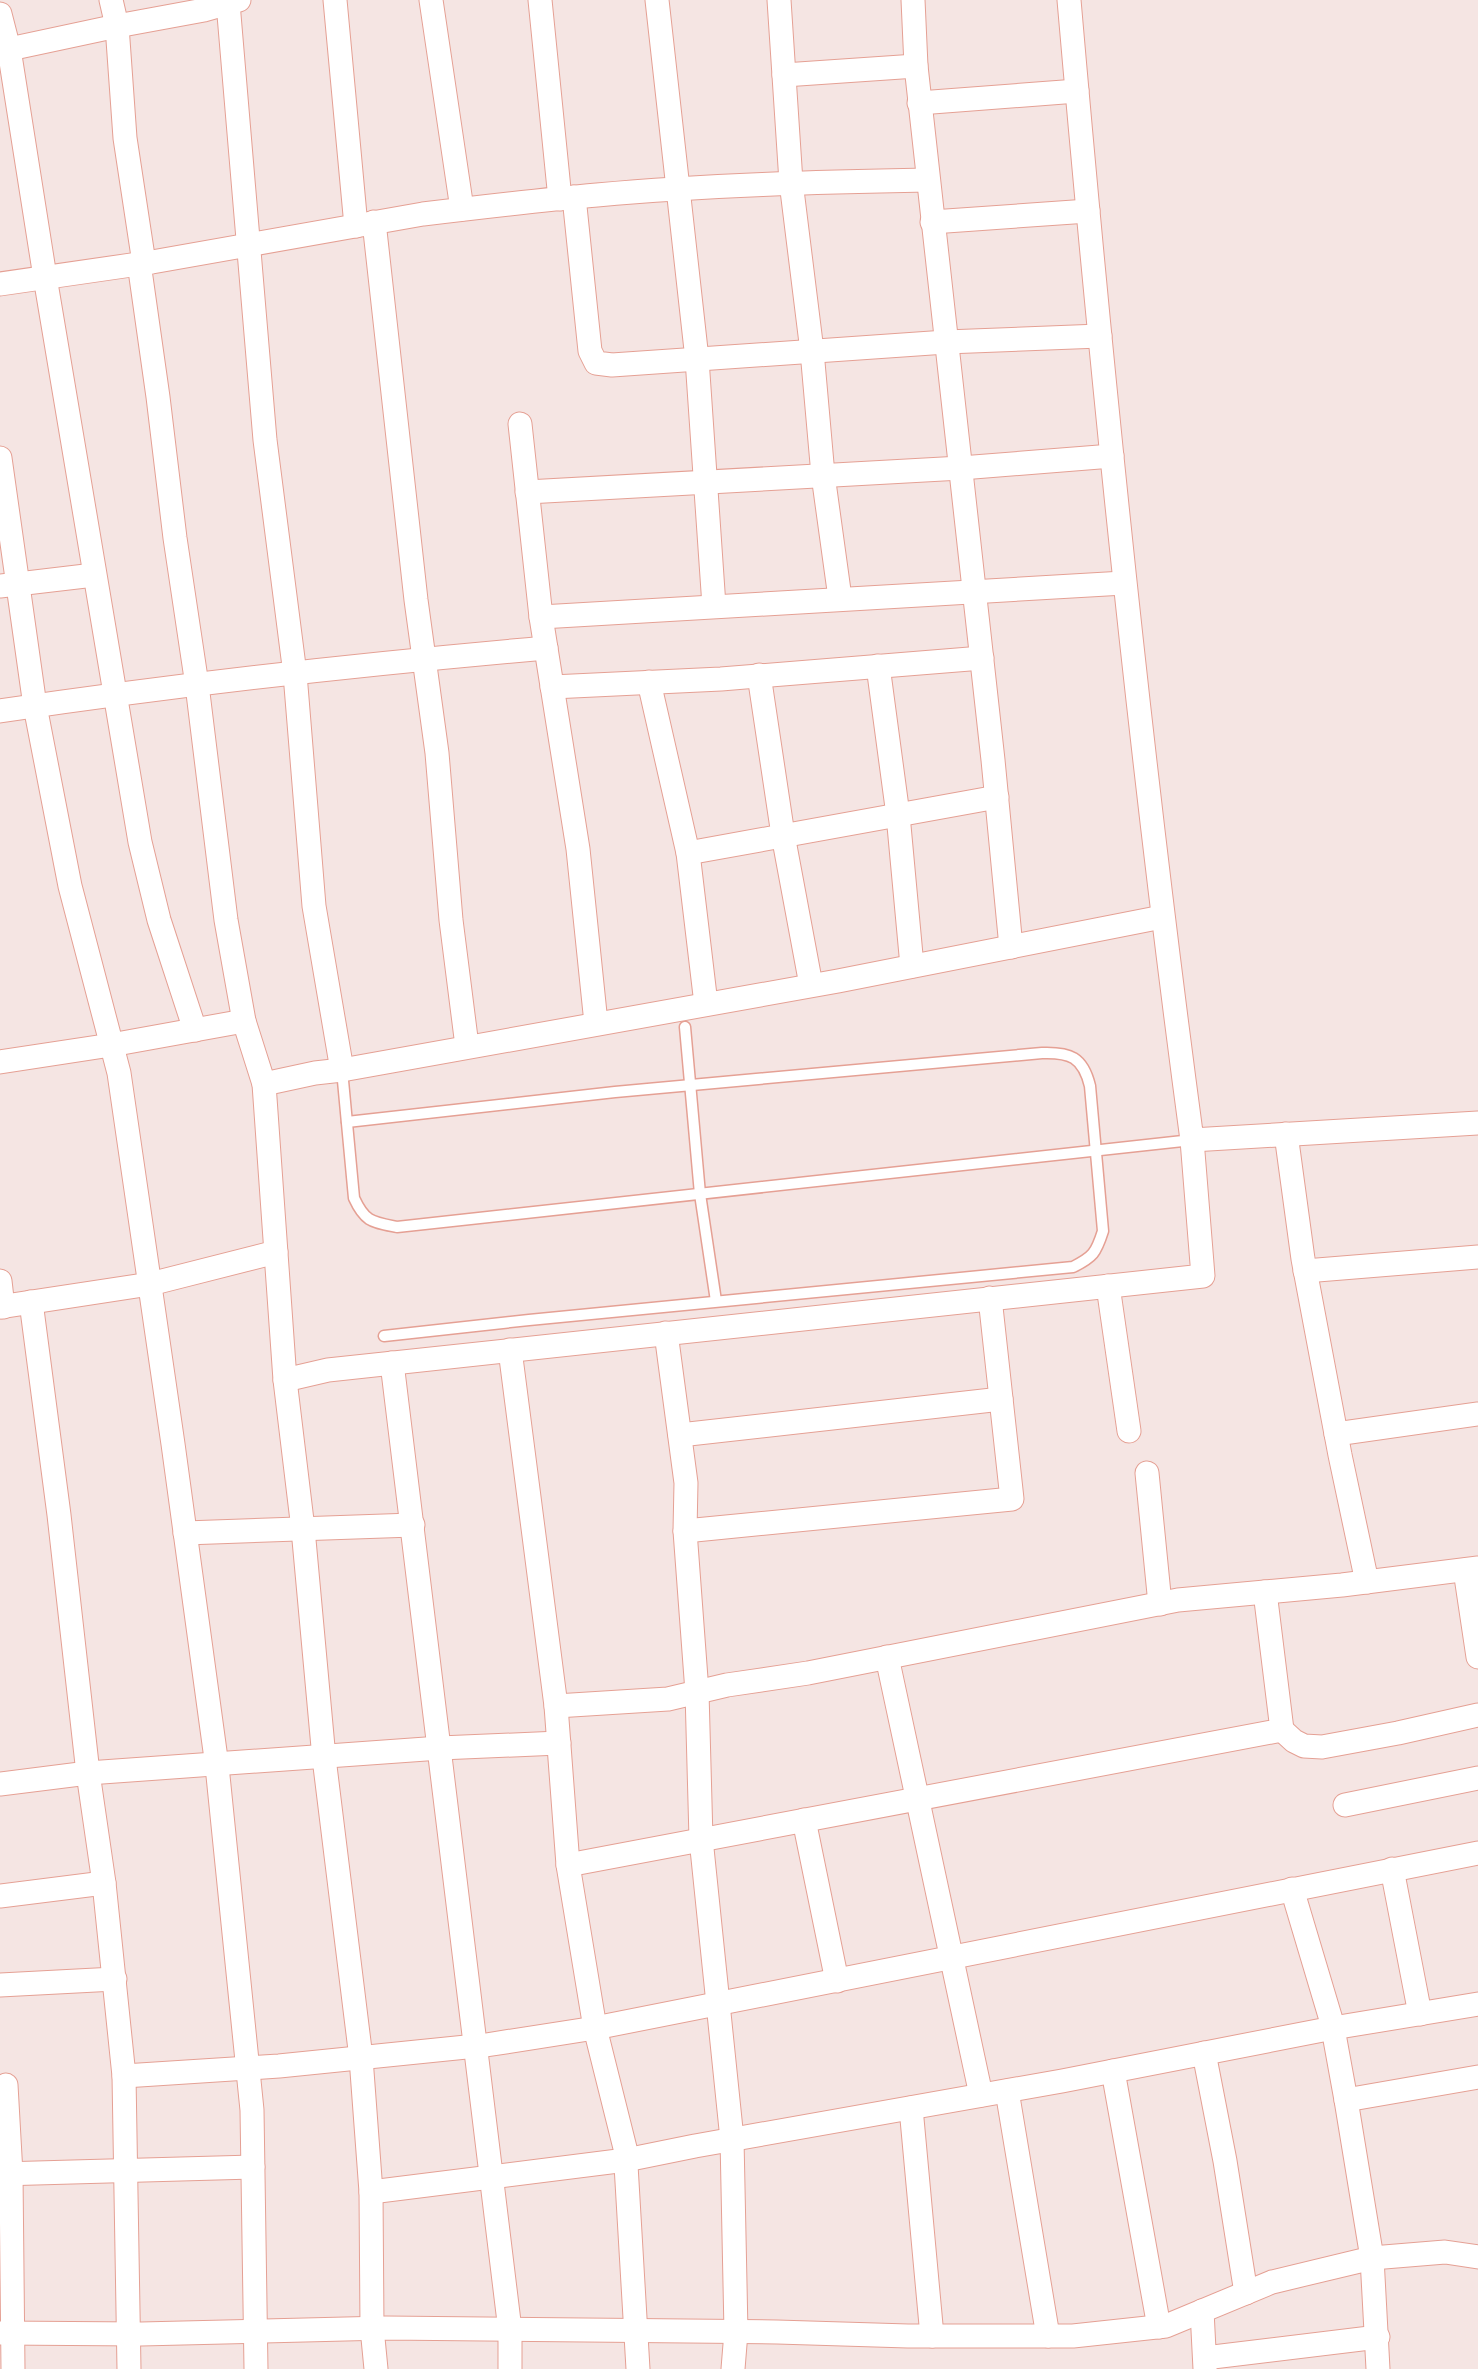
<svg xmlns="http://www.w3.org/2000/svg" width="1478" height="2369" font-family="'Asap Condensed',sans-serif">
	<rect width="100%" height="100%" fill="#f5e5e3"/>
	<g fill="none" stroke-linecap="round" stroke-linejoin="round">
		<defs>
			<g id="lane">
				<polyline points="685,1027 700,1194 716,1301"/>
				<path d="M 342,1070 L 354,1198 C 365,1222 372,1222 397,1227 L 1192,1140"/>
				<path d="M 347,1122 L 615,1092 L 1042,1053 C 1070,1052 1083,1057 1090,1086 L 1103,1231 C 1096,1253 1093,1257 1073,1267 L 529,1320 L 384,1336"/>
			</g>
			<g id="street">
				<polyline points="111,0 117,26 125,138 144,263"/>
				<polyline points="335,0 356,226"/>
				<polyline points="431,0 462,209"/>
				<polyline points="540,0 560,199"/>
				<polyline points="657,0 697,359 714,606"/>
				<polyline points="779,0 791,182 812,351 823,475 840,598"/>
				<polyline points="913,0 916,66 993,760 1011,947"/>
				<path d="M 1069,0 C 1102,381 1141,761 1192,1140 L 1478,1123"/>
				<polyline points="228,3 265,440 295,674 314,906 342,1070"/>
				<polyline points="0,14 9,49 45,277 140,842 159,920 195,1030"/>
				<polyline points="0,51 117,26 204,10 239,0"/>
				<polyline points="784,75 916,66"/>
				<polyline points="919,103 1077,91"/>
				<polyline points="574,197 590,351 596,363 612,365 946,342 1100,336"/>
				<polyline points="374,222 416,600 437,753 451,920 467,1046"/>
				<polyline points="932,222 1088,211"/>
				<polyline points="139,263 158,397 175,538 197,685 226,920 244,1021 264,1084"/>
				<path d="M 0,284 L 152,262 L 423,214 C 481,207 539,200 597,195 C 707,185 818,182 928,180"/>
				<polyline points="520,424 541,617 578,849 596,1023"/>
				<polyline points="0,458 35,706 70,886 119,1073 173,1444 217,1766 252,2110 256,2369"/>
				<polyline points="527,492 961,468 1112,456"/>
				<polyline points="0,586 94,575"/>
				<polyline points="541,617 1124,583"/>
				<polyline points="878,666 898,815 912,966"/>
				<polyline points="759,675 783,835 811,985"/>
				<polyline points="649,682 688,853 706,1004"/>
				<polyline points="552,687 721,679 982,658"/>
				<path d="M 0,711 C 181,684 363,664 546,648"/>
				<polyline points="688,853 997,797"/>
				<polyline points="1162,917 838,981 342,1070 315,1073 264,1084 285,1380 328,1370 1203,1276 1192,1140"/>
				<polyline points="0,1062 111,1045 244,1021"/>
				<polyline points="1286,1134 1303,1259 1340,1455 1367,1582"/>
				<polyline points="1305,1271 1478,1257"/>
				<polyline points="0,1281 3,1307"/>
				<polyline points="1108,1286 1129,1431"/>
				<polyline points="31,1302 59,1515 88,1773 104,1883 124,2076 129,2369"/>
				<polyline points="0,1307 150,1284 276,1252"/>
				<polyline points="666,1333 686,1483 685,1531 697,1692 701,1839 732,2139 736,2332 733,2369"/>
				<polyline points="510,1350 556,1706 568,1865 595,2028 625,2148 638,2369"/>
				<polyline points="392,1363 510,2330 510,2369"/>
				<polyline points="285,1380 303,1529 324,1758 361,2058 371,2192 372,2328 376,2369"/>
				<polyline points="1336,1434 1478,1414"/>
				<polyline points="680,1435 1001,1399"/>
				<polyline points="1147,1473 1160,1604"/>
				<polyline points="685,1531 1012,1499 990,1298"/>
				<polyline points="185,1533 413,1525"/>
				<polyline points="1465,1570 1478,1657"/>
				<polyline points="887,1657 981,2095"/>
				<polyline points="556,1706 668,1699 727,1685 808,1673 1178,1600 1342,1585 1478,1568"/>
				<polyline points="1282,1730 1294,1741 1304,1746 1322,1747 1398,1733 1478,1715"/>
				<polyline points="0,1784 88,1773 440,1748 559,1743"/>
				<polyline points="1345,1805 1478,1778"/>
				<polyline points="804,1820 837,1981"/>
				<polyline points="568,1865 1282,1730 1265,1592"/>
				<polyline points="1392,1869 1420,2014"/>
				<polyline points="1292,1889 1332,2023 1346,2100 1372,2258 1378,2369"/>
				<polyline points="0,1896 104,1883"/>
				<polyline points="0,1985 115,1979"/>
				<polyline points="1204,2053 1225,2161 1246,2293"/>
				<polyline points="1113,2071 1159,2327"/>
				<polyline points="124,2076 279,2066 486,2045 595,2028 1478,1853"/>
				<polyline points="6,2085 11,2174 13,2369"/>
				<polyline points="1007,2091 1048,2336"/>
				<polyline points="1346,2100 1478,2077"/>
				<polyline points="911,2108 932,2336"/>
				<polyline points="0,2174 253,2167"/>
				<polyline points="371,2192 626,2160 695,2146 1062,2081 1333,2028 1478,2004"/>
				<polyline points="1202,2311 1205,2369"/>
				<polyline points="0,2333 141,2334 386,2328 777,2332 908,2336 1073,2336 1166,2326 1272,2282 1372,2258 1445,2252 1478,2257"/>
				<polyline points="1205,2358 1378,2337"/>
			</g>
		</defs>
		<use href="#lane" stroke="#e5a094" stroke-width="13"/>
		<use href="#street" stroke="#e5a094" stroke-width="25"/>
		<use href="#lane" stroke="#fff" stroke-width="10"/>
		<use href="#street" stroke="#fff" stroke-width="23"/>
	</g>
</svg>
